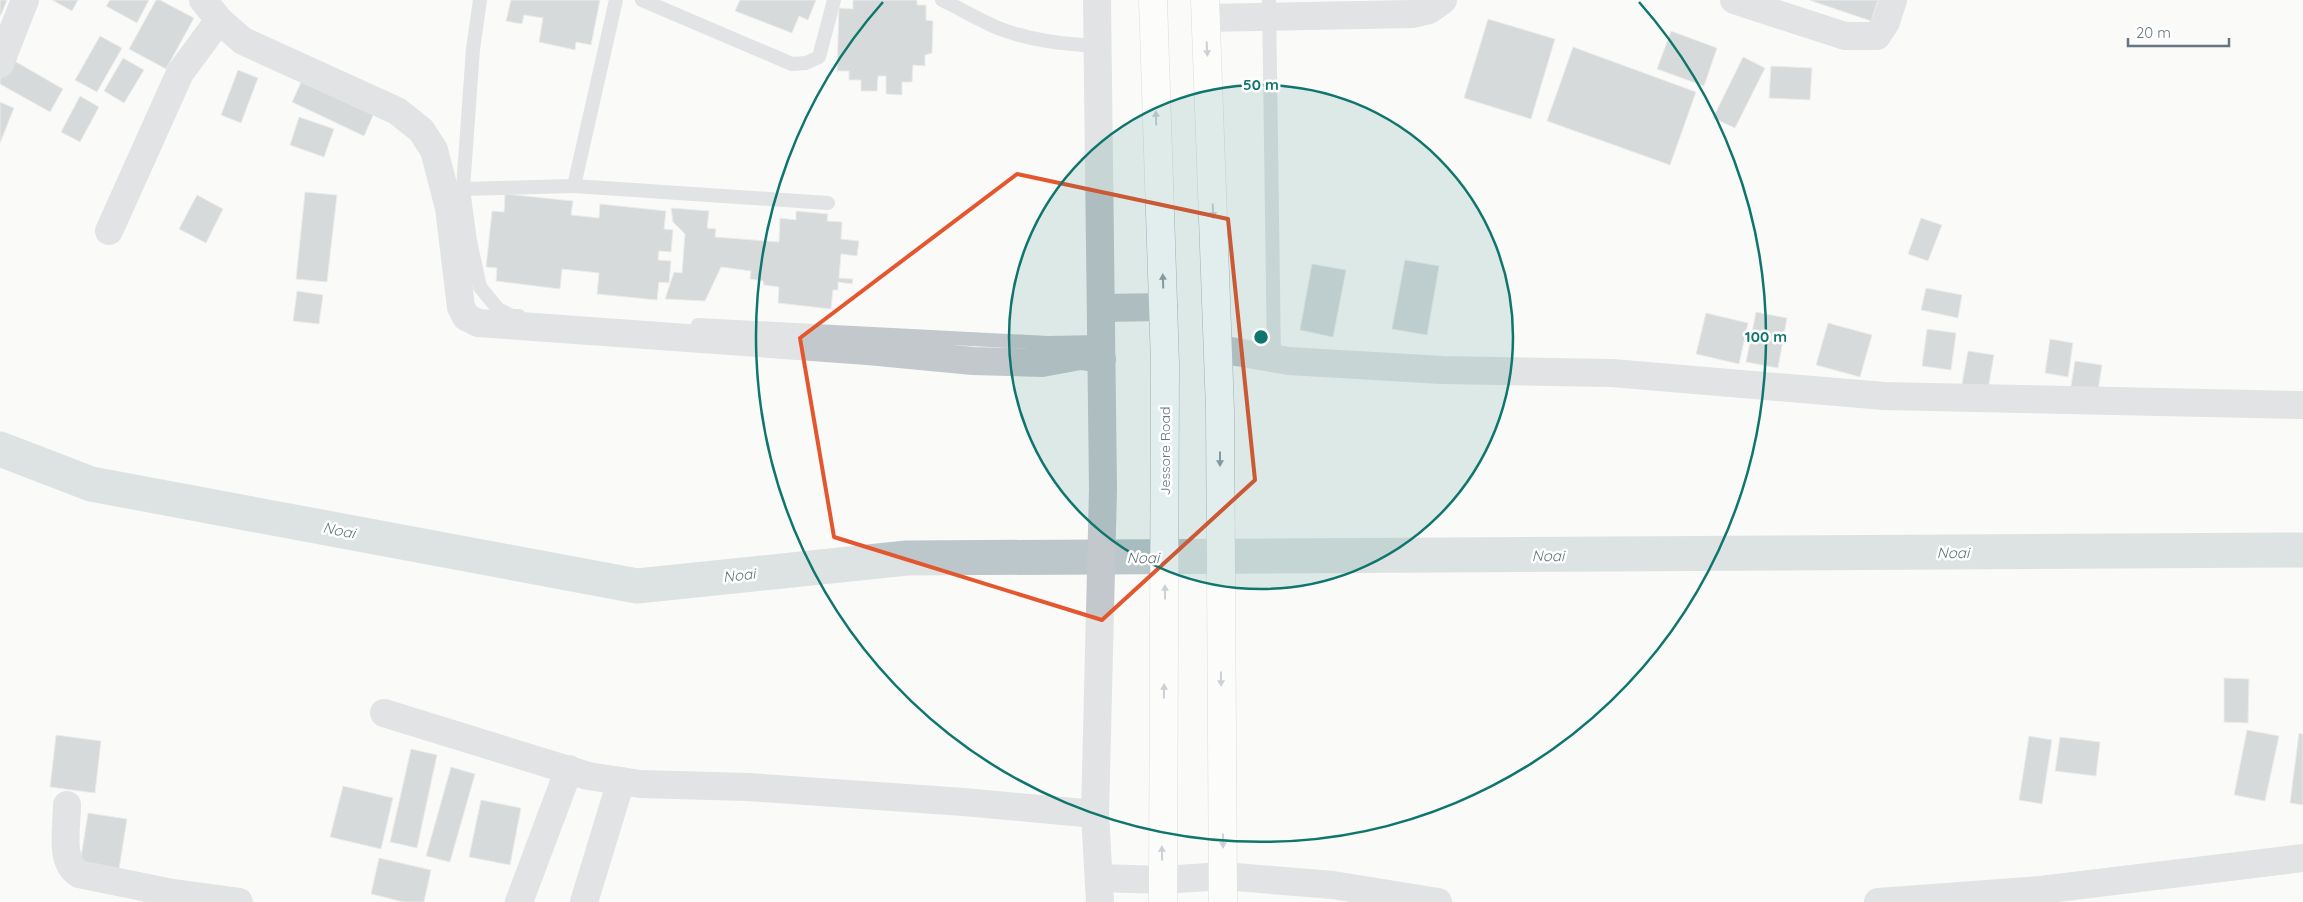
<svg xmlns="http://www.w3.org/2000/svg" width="2303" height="902" font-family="Quicksand,sans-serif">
	<rect width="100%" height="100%" fill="#fafaf8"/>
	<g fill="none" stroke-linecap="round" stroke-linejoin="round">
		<polyline stroke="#bbc7cb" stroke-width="35" points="0,449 91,484 637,586 907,558 2303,550"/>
	</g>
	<g fill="#aab3b9" stroke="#dcdcda">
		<polygon points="0,0 7,0 1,15 0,15"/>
		<polygon points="52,0 78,0 72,11"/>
		<polygon points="110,0 149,0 137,23 106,6"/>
		<polygon points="156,0 160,0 194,18 166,69 129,49"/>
		<polygon points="511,0 600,0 591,45 576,42 575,50 539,42 543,18 524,15 522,24 506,21"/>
		<polygon points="740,0 816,0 808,20 799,16 792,33 735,11"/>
		<polygon points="853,0 917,0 917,5 926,5 926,20 933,21 932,53 925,55 925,66 913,65 912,82 902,82 902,95 886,94 886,76 878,76 877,91 861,91 861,80 849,80 849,71 837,71 839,8 853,9"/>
		<polygon points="1809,0 1878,0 1871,21"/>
		<polygon points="1488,19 1555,39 1531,119 1464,98"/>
		<polygon points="1671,31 1717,48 1704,86 1657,69"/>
		<polygon points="100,36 122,48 97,92 75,80"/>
		<polygon points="1573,47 1696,92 1670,165 1547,121"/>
		<polygon points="1743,57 1765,68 1735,128 1713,118"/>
		<polygon points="123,58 144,70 124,103 104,91"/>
		<polygon points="11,59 63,89 50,112 0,84 0,79"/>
		<polygon points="1771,66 1812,68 1810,100 1769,98"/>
		<polygon points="238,70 258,78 241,123 221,115"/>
		<polygon points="304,76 376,109 364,136 292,102"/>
		<polygon points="80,96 99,107 80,142 61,132"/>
		<polygon points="0,102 14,108 0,143"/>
		<polygon points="299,117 334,129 324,157 290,145"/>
		<polygon points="305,192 337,195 327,282 296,279"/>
		<polygon points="505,194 573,201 571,215 599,218 600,204 666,211 664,229 673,230 671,252 659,251 658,260 671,261 669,283 659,282 657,300 597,294 599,273 562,269 560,289 496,281 497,268 486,267 492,211 504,212"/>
		<polygon points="197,195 223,209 206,243 179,229"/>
		<polygon points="671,208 709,211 707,228 716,229 715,237 779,242 780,218 796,220 796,211 828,214 827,221 842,222 841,239 859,241 857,256 841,254 839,278 853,279 852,284 838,282 838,290 833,290 831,309 778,303 779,287 764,285 763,281 750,279 751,271 721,267 705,301 665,299 674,272 682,273 685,234 673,222"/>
		<polygon points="1921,218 1942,225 1928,261 1908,254"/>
		<polygon points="1405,260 1439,266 1427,335 1392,329"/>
		<polygon points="1312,264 1346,270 1333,337 1300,330"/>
		<polygon points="1926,288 1962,295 1958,318 1921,310"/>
		<polygon points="297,291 323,295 319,324 293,321"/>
		<polygon points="1756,312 1787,318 1778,368 1746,362"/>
		<polygon points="1706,313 1748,323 1739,364 1696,354"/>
		<polygon points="1828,323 1872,335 1860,377 1816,365"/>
		<polygon points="1927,329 1956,333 1951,370 1922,366"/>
		<polygon points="2050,339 2073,343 2068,377 2045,373"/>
		<polygon points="1968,351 1994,355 1988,389 1962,384"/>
		<polygon points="2075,361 2102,365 2097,397 2070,392"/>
		<polygon points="2224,678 2249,679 2248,723 2224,722"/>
		<polygon points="2247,730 2279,736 2265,801 2234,795"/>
		<polygon points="2299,733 2303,734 2303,805 2290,803"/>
		<polygon points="56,735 101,741 95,793 50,787"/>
		<polygon points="2029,736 2052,740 2042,804 2019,800"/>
		<polygon points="2060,737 2100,742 2096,776 2055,771"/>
		<polygon points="411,749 437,755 417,848 390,842"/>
		<polygon points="451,767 475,774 450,862 426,856"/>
		<polygon points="343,786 393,798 381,849 330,837"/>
		<polygon points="481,800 521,808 510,865 469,857"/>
		<polygon points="88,813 127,819 119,869 80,863"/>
		<polygon points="379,858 431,870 424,902 404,902 371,894"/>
	</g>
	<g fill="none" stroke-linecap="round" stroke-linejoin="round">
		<defs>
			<g id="trunk">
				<polyline points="1153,0 1165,364 1163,902"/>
				<polyline points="1205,0 1220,410 1223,902"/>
			</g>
		</defs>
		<use href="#trunk" stroke="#b4b9bd" stroke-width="29"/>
		<g stroke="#c3c8cc" stroke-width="14">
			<polyline points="480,0 473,49 463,189 470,241 480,287 498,309 512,316 519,316"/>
			<polyline points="616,0 574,186 828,203"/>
			<polyline points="642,0 792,64 806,63 819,57 834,0"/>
			<path d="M 942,0 C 961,9 979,20 998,28 C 1031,41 1064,44 1098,46"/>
			<polyline points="1269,0 1274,358"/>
			<polyline points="463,189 574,186"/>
			<polyline points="698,325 1048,343 1101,342"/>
		</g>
		<g stroke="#c3c8cc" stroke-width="28">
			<polyline points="203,0 219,20 243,41 397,111 421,130 434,150 449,208 461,307 466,317 478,323 868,351 973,361 1042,363 1080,356 1102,359"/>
			<polyline points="1734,0 1845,36 1877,36 1886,22 1893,0"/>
			<polyline points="1205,18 1412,14 1429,10 1443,0"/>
			<polyline points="0,64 25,0"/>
			<polyline points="109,231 180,73 219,20"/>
			<polyline points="384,713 588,776 640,784 748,787 964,802 1095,814"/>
			<path d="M 67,805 C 67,827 59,862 79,874 L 172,893 L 239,902"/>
			<polyline points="1099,878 1163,880 1223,876 1333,885 1438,902"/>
			<polyline points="519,902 569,769"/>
			<polyline points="584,902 621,781"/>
			<polyline points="1878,902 2041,890 2303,858"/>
		</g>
		<g stroke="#c3c8cc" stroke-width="28">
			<polyline points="1097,0 1103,489 1095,814 1100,902"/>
			<polyline points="1101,308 1164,307"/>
			<polyline points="1219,349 1289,361 1442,370 1612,373 1884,396 2303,405"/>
		</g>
		<use href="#trunk" stroke="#fff" stroke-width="28"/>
	</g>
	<defs><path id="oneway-solid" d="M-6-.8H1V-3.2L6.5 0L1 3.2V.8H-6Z" transform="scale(1.25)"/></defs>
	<g fill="#939fa8">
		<use href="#oneway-solid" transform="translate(1207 49) rotate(87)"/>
		<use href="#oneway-solid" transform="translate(1156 118) rotate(-92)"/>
		<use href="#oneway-solid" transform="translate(1213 211) rotate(88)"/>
		<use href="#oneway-solid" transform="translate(1163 281) rotate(-92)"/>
		<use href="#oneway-solid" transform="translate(1220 459) rotate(90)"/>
		<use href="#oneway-solid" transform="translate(1165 592) rotate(-90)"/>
		<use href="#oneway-solid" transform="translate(1221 679) rotate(89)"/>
		<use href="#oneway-solid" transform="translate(1164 691) rotate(-89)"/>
		<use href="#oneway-solid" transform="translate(1223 841) rotate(89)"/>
		<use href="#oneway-solid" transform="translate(1162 853) rotate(-91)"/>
	</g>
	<path d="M0 0H2303V902H0ZM 1017,174 L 1228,219 L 1255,480 L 1102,620 L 834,537 L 800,338 Z" fill="#fafaf8" fill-opacity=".55" fill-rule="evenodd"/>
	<path fill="none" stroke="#e4572e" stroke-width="4" stroke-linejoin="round" d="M 1017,174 L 1228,219 L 1255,480 L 1102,620 L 834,537 L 800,338 Z"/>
	<circle cx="1261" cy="337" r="252" fill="#0f766e" fill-opacity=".12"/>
	<g fill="none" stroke="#0f766e" stroke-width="2.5">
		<circle cx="1261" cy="337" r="252"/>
		<path d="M1639 2A505 505 0 1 1 883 2"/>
	</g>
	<g text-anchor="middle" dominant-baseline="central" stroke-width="5" stroke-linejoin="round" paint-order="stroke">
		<g font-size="14" fill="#657683" stroke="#fff">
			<text transform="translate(1165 451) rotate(-90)">Jessore Road</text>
		</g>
		<g font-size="15" font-style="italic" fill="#60757c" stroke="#fff">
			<text transform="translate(339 530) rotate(11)">Noai</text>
			<text x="1953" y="552">Noai</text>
			<text x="1548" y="555">Noai</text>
			<text x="1143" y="557">Noai</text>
			<text transform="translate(739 575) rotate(-6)">Noai</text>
		</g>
	</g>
	<circle cx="1261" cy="337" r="8" fill="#0f766e" stroke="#fff" stroke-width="2.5"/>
	<g font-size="15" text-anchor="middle" font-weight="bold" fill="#0f766e" stroke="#fff" stroke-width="5" stroke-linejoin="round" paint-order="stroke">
		<text x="1261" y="90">50 m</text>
		<text x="1766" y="342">100 m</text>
	</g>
	<path d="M2128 38v8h101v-8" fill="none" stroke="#657683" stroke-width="2.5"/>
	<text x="2136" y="38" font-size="15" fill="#657683" stroke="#ffffff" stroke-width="4" paint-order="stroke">20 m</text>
</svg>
